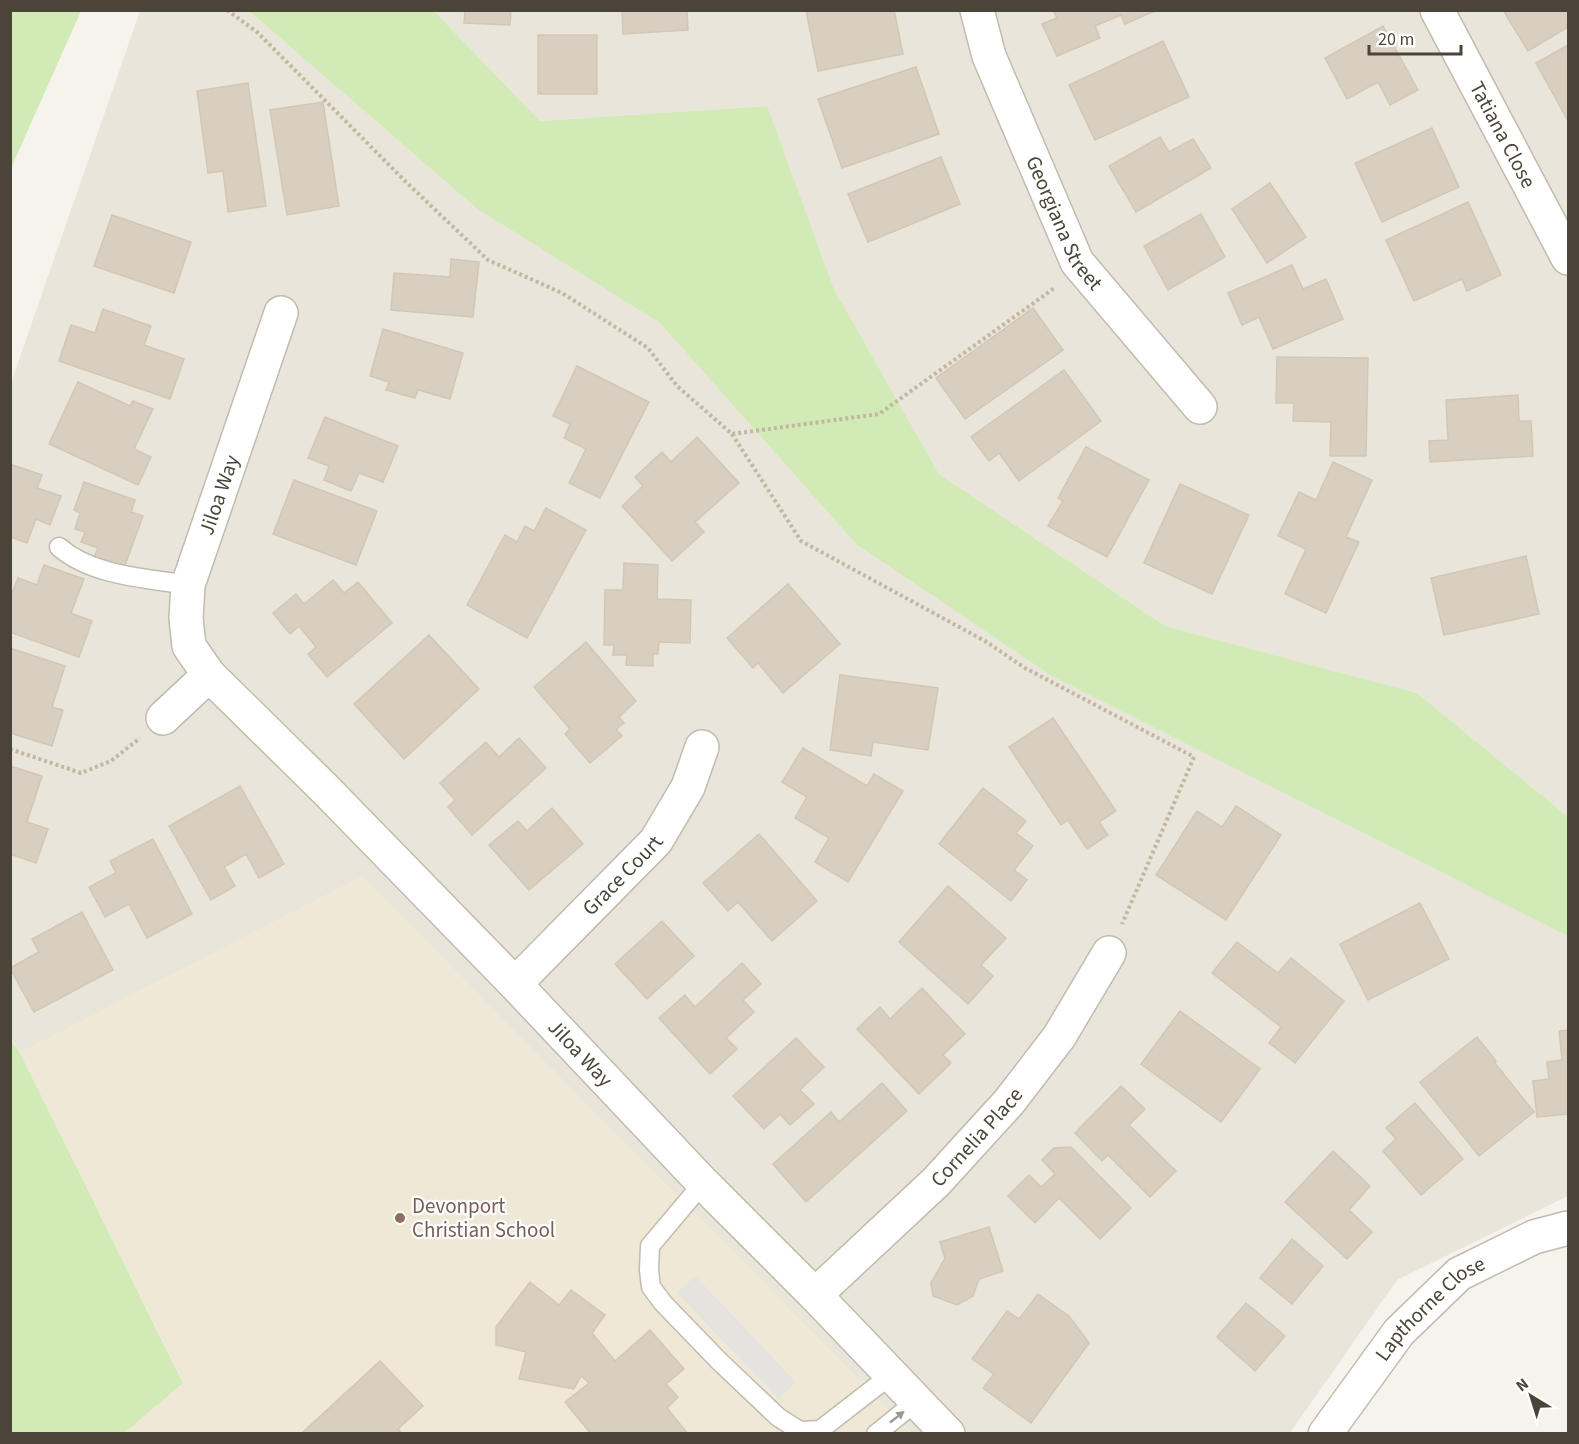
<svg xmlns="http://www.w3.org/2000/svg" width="1579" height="1444" font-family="'Source Sans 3',sans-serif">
	<rect width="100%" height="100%" fill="#f6f3ec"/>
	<g fill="#eae5da">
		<polygon points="140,11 249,11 476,208 660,323 856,544 1568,900 1568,1196 1397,1280 1290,1433 911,1433 362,877 20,1053 11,1039 11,383"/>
		<polygon points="434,11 1568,11 1568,817 1417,693 1165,626 939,474 834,289 766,106 540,121"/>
	</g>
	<polygon fill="#efe8d6" points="362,877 911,1433 124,1433 183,1382 20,1053"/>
	<g fill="#d2eab5">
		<polygon points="11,10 81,11 11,168 10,11"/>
		<polygon points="249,11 434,11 540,121 767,106 834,289 939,474 1165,626 1417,693 1568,817 1568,936 1052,676 856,544 660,323 476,208"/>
		<polygon points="10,1039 20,1053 183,1383 124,1433 11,1433"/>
	</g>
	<polygon fill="#e5e3e0" points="695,1276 796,1382 779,1399 677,1293"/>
	<g fill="#d8cfc1" stroke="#d3c7b4" stroke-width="1.5">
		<polygon points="465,10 511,10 510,25 464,23"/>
		<polygon points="622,10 687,10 688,30 623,34"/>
		<polygon points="806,10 894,10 903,54 818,71"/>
		<polygon points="1053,10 1157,10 1125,24 1121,15 1095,26 1100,38 1057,56 1042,24 1057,18"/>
		<polygon points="1503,10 1568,10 1568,27 1528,51"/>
		<polygon points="1383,26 1418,90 1390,105 1378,82 1347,99 1325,58"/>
		<rect x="538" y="35" width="59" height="59"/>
		<polygon points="1163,41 1189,97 1095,140 1069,85"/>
		<polygon points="1568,45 1568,121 1536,63"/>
		<polygon points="916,67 939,134 842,168 818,99"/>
		<polygon points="248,83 266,206 228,212 223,171 208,173 197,91"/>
		<polygon points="323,102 339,206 287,215 270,110"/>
		<polygon points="1432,128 1459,187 1382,222 1355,163"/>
		<polygon points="1160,137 1169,152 1193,139 1211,168 1136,212 1109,166"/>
		<polygon points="941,157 960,204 868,242 848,194"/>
		<polygon points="1270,183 1306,237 1267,263 1232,209"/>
		<polygon points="1468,202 1501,275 1467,291 1462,279 1414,301 1386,240"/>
		<polygon points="1201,214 1225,257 1168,290 1144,246"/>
		<polygon points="112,215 191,242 174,293 94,266"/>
		<polygon points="451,259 479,262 473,317 391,310 394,273 450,277"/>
		<polygon points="1292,265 1303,289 1326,279 1343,319 1273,349 1259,317 1242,325 1228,293"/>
		<polygon points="1033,308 1063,350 965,419 936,378"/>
		<polygon points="103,309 151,326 144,345 184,359 170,399 59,361 71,325 95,333"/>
		<polygon points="383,329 463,353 450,399 418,390 415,398 386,390 389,382 370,376"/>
		<polygon points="1277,357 1368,358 1366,456 1330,456 1331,422 1293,421 1294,403 1276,403"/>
		<polygon points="577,366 649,402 600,498 569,483 586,449 564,438 570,424 553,416"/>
		<polygon points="1064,370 1101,421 1019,481 999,453 989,461 971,437"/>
		<polygon points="78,382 130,406 133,401 153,409 134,449 151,457 138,485 49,444"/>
		<polygon points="1518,395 1519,421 1531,421 1533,456 1430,462 1429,441 1448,440 1446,400"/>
		<polygon points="325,417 398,446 383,482 359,473 351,491 324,480 329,466 308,458"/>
		<polygon points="697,437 739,483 695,522 704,532 672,561 622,506 643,486 635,477 662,452 671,462"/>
		<polygon points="1086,447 1149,480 1107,557 1048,526 1063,501 1058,498"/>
		<polygon points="1333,462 1372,480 1346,537 1359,542 1326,613 1285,594 1306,549 1278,536 1299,492 1316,500"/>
		<polygon points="10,464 42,475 37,488 61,496 50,525 36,519 27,543 10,537"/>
		<polygon points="294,480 377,511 356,565 273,534"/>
		<polygon points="84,482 135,500 131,512 143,516 124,568 94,557 98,548 81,542 85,532 75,529 80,513 74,510"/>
		<polygon points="1180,484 1249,515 1212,594 1144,563"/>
		<polygon points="546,508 586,530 527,638 467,605 505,535 517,542 525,526 534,531"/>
		<polygon points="1526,556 1539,614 1444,635 1431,578"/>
		<polygon points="624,563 658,565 657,599 691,600 690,643 659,642 658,654 653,654 653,666 626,665 627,655 613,655 614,645 604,645 605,590 623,590"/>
		<polygon points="44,565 84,579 71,613 92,621 79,657 10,632 10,598 18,578 37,585"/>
		<polygon points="333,580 344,593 358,582 392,623 327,677 308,654 316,647 299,626 290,634 273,613 296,594 304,604"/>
		<polygon points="788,584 840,644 783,693 758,663 753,668 727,638"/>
		<polygon points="429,635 479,689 404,759 354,704"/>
		<polygon points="586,642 636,701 619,717 624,723 616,729 622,736 590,763 565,734 570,729 534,687"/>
		<polygon points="10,648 65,666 52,707 63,710 52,746 10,733"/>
		<polygon points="840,675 938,688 928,750 873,742 871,756 830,750"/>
		<polygon points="1053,718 1116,811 1099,822 1108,835 1087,849 1068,820 1061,825 1009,747"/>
		<polygon points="519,738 546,768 472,835 448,807 455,800 440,783 486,742 499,757"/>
		<polygon points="803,748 867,786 874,774 903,791 848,882 815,862 829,838 795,818 807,797 782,782"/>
		<polygon points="10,766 42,776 27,822 48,829 36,863 10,854"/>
		<polygon points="240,786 284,864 259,878 246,854 224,867 235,886 211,900 169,826"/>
		<polygon points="983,788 1026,821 1016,833 1033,846 1014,870 1027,880 1011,901 939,844"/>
		<polygon points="1236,806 1281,835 1226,920 1156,875 1197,811 1222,827"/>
		<polygon points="552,808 583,844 529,890 489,845 518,821 527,831"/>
		<polygon points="759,834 817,901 772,941 738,902 728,911 703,883"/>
		<polygon points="153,839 192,914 147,938 129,904 105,917 89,887 116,873 110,861"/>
		<polygon points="948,886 1006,938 981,965 993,976 968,1004 899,942"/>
		<polygon points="1420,903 1449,959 1368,1000 1340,944"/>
		<polygon points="82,912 113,970 34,1012 10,968 39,952 32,939"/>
		<polygon points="662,921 694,956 647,999 615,964"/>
		<polygon points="1237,942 1278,973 1291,958 1344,1001 1295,1063 1269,1043 1281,1027 1212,973"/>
		<polygon points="742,963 761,984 743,1000 754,1012 726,1038 737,1049 710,1074 659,1018 685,995 695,1007"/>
		<polygon points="922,988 965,1034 943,1055 951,1063 919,1094 857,1029 880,1007 890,1019"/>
		<polygon points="1180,1011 1260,1069 1221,1122 1141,1064"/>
		<polygon points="1568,1030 1568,1114 1537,1117 1533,1081 1549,1079 1547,1062 1562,1060 1559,1031"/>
		<polygon points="1477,1037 1496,1061 1494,1062 1534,1112 1479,1156 1420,1082"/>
		<polygon points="796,1038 824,1067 800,1090 814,1104 790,1125 780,1114 764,1129 733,1096"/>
		<polygon points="882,1083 907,1111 806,1202 773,1164 831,1112 839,1122"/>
		<polygon points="1121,1086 1145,1109 1129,1125 1176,1171 1150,1197 1108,1155 1102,1161 1075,1133"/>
		<polygon points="1415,1103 1463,1159 1421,1195 1383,1151 1396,1139 1386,1128"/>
		<polygon points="1071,1147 1131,1208 1100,1239 1059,1198 1035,1223 1008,1196 1029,1175 1041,1187 1055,1174 1042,1160 1054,1148"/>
		<polygon points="1333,1151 1370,1186 1349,1210 1372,1232 1347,1259 1285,1202"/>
		<polygon points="989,1227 1003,1271 979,1279 973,1296 957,1305 933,1296 931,1283 945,1258 940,1242"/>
		<polygon points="1292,1239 1323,1266 1292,1304 1260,1278"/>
		<polygon points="530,1282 559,1305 571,1290 605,1315 592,1333 615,1361 650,1330 684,1369 666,1384 678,1397 667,1408 688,1434 591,1434 565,1402 589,1383 581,1376 574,1389 519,1379 526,1352 496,1345 496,1327"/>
		<polygon points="1038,1294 1069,1316 1089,1343 1031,1423 983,1388 994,1374 972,1359 1007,1311 1019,1319"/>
		<polygon points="1246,1303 1285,1336 1255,1371 1217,1337"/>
		<polygon points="380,1361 423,1406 398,1429 402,1434 302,1433"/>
	</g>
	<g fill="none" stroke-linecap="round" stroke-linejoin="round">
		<defs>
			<g id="service">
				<path d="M 59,547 C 92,576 146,578 188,585"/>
				<polyline points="703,1183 650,1246 649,1270 651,1287 663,1303 719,1361 778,1417 800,1431 820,1430 891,1375"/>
				<polyline points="876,1434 917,1401"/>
			</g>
			<g id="minor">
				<path id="s1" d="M 977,10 L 989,56 L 1077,262 L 1200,407"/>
				<path id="s2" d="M 1437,10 L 1568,258"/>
				<path id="s3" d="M 281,313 L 188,585 L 186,618 L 189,646 L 209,675 L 326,790 L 515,984 L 703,1183 L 815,1295 L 948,1434"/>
				<polyline points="163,718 209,675"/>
				<path id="s4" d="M 515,984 L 656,841 L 688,787 L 702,747"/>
				<path id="s5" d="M 815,1295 L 936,1182 L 1009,1102 L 1059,1037 L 1109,953"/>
				<path id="s6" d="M 1325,1434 L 1399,1332 L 1459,1274 L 1534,1237 L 1568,1228"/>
			</g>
		</defs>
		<use href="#service" stroke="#c2bbae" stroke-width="21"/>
		<use href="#minor" stroke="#c2bbae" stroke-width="36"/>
		<g stroke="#c4b79f" stroke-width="4" stroke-dasharray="3 3" stroke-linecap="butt">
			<polyline points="227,10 257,32 406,182 488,260 562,293 648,348 677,386 732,434 879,414 1056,287"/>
			<polyline points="732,434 801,541 985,641 1025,668 1194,757 1122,924"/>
			<polyline points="10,749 81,773 111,761 140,738"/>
		</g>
		<use href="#service" stroke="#fff" stroke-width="18"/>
		<use href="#minor" stroke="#fff" stroke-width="33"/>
	</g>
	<defs><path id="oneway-solid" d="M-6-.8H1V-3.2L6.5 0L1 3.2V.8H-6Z" transform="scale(1.5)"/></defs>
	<use fill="#9c9892" href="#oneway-solid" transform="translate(897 1417) rotate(-38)"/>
	<circle fill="#8d6e63" stroke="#fff" stroke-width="2" cx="400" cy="1218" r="6"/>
	<g text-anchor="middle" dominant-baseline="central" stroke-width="4.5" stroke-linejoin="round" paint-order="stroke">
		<g font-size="21" fill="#4b4439" stroke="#fff">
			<text stroke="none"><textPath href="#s2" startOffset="141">Tatiana Close</textPath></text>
			<text stroke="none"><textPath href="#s1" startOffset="231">Georgiana Street</textPath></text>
			<text transform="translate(219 495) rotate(-71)">Jiloa Way</text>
			<text stroke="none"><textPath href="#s4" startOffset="153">Grace Court</textPath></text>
			<text stroke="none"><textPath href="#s3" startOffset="914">Jiloa Way</textPath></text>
			<text stroke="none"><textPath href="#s5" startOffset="226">Cornelia Place</textPath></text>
			<text stroke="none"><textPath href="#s6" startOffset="165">Lapthorne Close</textPath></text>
		</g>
		<g font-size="21" fill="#785e54" stroke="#fff" text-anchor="start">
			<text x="412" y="1206">Devonport<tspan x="412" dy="24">Christian School</tspan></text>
		</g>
	</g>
	<rect width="1579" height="1444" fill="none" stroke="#4b4439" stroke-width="24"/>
	<g transform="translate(1531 1396) rotate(322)" stroke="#ffffff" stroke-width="4.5" paint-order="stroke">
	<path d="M0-4.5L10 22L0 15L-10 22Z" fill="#4b4439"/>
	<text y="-9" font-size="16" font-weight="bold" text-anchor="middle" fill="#4b4439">N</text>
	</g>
	<path d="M1369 45v9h92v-9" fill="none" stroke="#4b4439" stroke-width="3"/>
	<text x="1378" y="45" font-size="18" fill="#4b4439" stroke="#ffffff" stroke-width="4.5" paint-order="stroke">20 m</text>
</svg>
